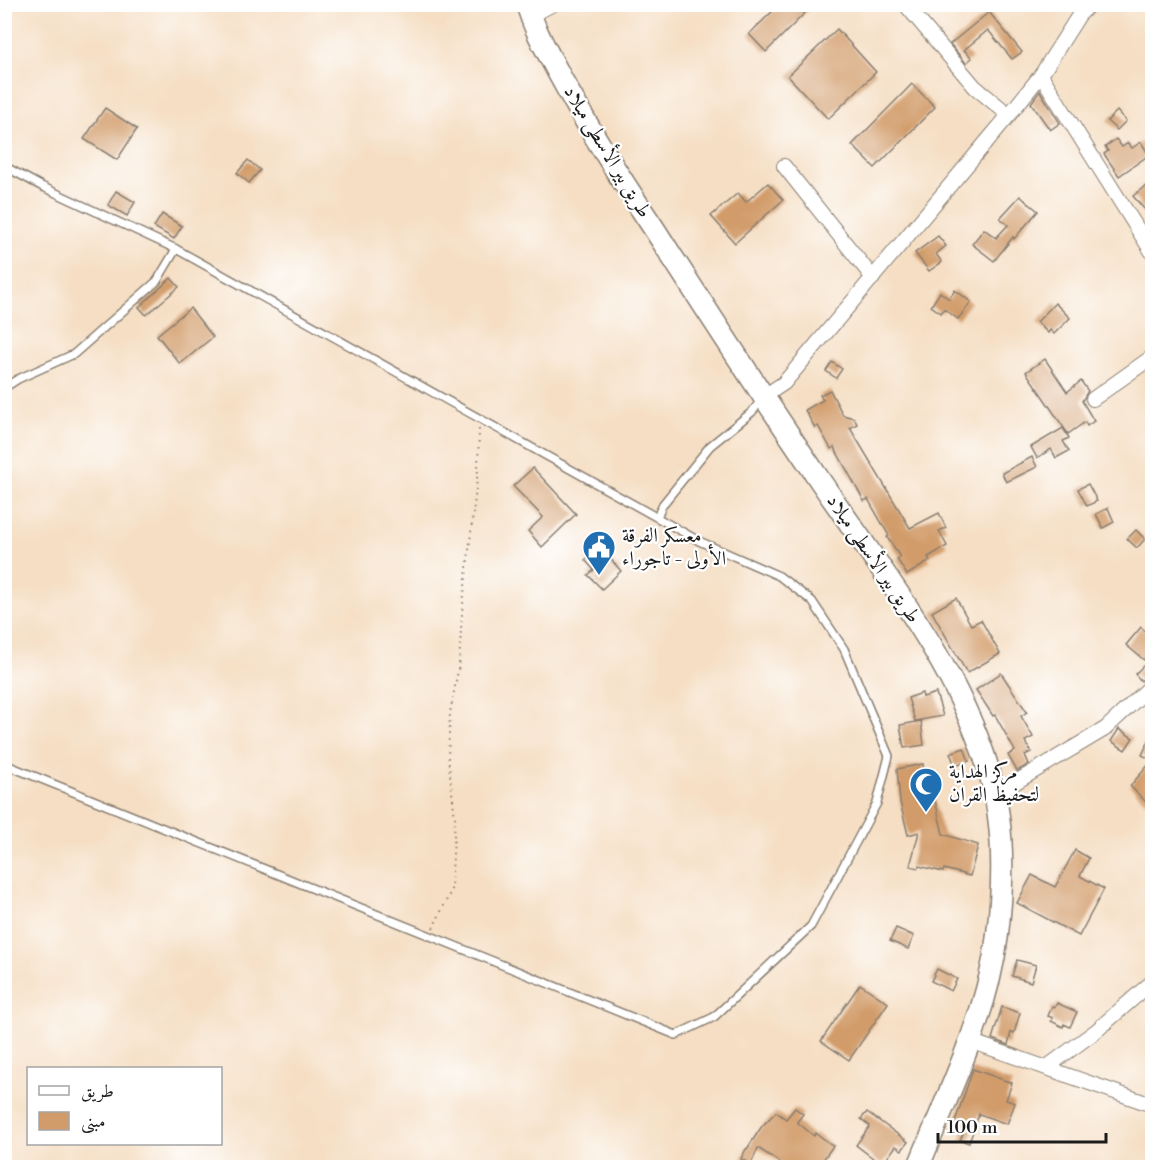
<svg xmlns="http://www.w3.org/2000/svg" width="1157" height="1172" font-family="'Libre Bodoni',Amiri,serif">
	<rect width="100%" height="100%" fill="#fff"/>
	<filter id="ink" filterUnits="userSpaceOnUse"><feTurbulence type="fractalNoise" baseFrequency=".0167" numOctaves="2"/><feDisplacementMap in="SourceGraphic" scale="12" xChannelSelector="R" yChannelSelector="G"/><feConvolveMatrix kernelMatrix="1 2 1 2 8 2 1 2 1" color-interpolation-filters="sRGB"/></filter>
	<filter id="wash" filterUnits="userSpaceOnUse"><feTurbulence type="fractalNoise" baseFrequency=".008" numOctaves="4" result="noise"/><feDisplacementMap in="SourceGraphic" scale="24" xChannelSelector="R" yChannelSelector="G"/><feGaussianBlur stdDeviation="1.35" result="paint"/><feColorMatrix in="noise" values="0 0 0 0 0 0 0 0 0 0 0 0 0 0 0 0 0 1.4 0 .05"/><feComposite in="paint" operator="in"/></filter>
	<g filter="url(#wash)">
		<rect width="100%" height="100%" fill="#f5dec3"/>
		<g id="blocks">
			<g fill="#d29c6a">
				<polygon points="780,4 814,4 766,52 749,34"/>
				<polygon points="989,12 1022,52 1012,59 988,30 964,50 972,58 966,63 950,44"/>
				<polygon points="837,29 876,72 828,119 788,76"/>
				<polygon points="912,84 935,107 875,168 852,145"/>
				<polygon points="1040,91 1060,123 1050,130 1031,103"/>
				<polygon points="105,108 137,129 117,160 84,139"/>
				<polygon points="1117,111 1126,121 1117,130 1107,121"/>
				<polygon points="1116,139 1122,147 1128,143 1132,148 1141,142 1149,155 1119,176 1104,154 1108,151 1105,147"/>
				<polygon points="248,160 260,170 249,183 237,173"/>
				<polygon points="768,183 783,200 735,243 711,216 738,193 746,202"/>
				<polygon points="1145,186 1152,195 1152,218 1133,196"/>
				<polygon points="116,191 135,202 127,216 108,205"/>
				<polygon points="1020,196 1038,211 1014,239 1013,237 994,261 972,244 984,229 996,238 1008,225 1000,218"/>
				<polygon points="162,214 182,226 174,239 154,227"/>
				<polygon points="938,236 946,246 936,254 942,262 929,271 915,253"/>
				<polygon points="171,278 179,287 146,315 139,307"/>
				<polygon points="955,290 971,302 958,319 944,309 941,313 931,306 940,292 949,299"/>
				<polygon points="1055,303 1070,318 1054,334 1050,330 1048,333 1037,322"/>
				<polygon points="190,308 213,337 180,364 157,335"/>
				<polygon points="1045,359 1067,392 1081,381 1088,391 1082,401 1094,421 1087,426 1085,422 1068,434 1026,372"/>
				<polygon points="832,362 842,369 836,378 826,371"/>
				<polygon points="830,390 843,415 854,418 857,424 850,428 910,528 939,513 946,528 939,531 947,546 928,557 930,561 907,575 897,559 900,557 887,537 889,536 868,499 864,501 834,447 831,449 818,426 815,428 805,410 823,400 820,395"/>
				<polygon points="1063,428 1069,438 1063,441 1069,451 1056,458 1051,449 1037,458 1031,447"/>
				<polygon points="1032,457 1037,467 1006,482 1002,473"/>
				<polygon points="533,468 576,514 542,547 528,531 543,517 513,486"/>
				<polygon points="1088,484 1097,501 1087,506 1078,489"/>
				<polygon points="1108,508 1114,522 1103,528 1096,514"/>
				<polygon points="1136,530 1145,539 1137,548 1127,539"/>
				<polygon points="600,547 621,571 602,589 588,575 594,570 585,560"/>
				<polygon points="956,598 971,625 981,620 1000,654 967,673 932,612"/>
				<polygon points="1141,627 1152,638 1152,650 1144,660 1126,645"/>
				<polygon points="1148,661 1152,666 1152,670 1141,681 1135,674"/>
				<polygon points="1001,673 1027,712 1021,716 1033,737 1025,741 1031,752 1025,755 1029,764 1017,771 1008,755 1015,751 995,715 993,716 976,690"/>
				<polygon points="922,693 923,697 936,693 943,716 915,721 908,698"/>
				<polygon points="921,721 924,745 904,748 900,725"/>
				<polygon points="1119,729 1133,738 1125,750 1111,741"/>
				<polygon points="1152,734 1152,760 1142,755"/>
				<polygon points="964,748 969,761 955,766 950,753"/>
				<polygon points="1152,761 1152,808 1130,786"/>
				<polygon points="923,764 924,774 926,774 928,797 934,796 943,834 978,845 970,876 944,869 943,872 919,866 918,868 910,866 919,832 908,835 900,802 897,769"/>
				<polygon points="1075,850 1089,858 1080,876 1104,889 1079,936 1017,903 1032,875 1055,887"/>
				<polygon points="896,928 914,936 908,949 890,941"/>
				<polygon points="1017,960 1036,965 1031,982 1012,976"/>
				<polygon points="937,969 957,979 951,991 931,981"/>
				<polygon points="860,984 888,1003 849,1060 821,1041"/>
				<polygon points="1057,1003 1077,1012 1070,1027 1064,1024 1063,1027 1051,1021 1053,1018 1048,1016 1052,1006 1055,1007"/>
				<polygon points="1002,1007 1020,1013 1014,1033 1011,1032 1008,1045 992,1039"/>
				<polygon points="973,1069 1012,1083 1006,1100 1015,1103 1007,1124 979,1114 969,1143 960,1140 963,1134 952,1130"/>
				<polygon points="795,1108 803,1114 797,1122 814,1136 816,1133 833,1146 818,1167 787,1167 758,1148 751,1164 741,1159 746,1149 747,1149 762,1126 776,1112 786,1119"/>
				<polygon points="867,1112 908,1142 902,1150 896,1146 882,1165 856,1145 870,1126 861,1119"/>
			</g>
		</g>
	</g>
	<g filter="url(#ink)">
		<use href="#blocks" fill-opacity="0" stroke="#887d70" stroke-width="1.5"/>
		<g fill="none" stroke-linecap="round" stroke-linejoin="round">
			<defs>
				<g id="service">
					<polyline points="4,166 41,186 176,249 699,541 779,576 812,601 844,649 889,756 877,803 811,926 714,1017 676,1035 4,764"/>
					<polyline points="4,388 18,379 74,354 157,281 176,249"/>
					<polyline points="657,517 663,504 710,446 752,412 762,399"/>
				</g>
				<g id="minor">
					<polyline points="905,4 975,87 1009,115"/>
					<polyline points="530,16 553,4"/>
					<polyline points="1041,75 1152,252"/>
					<polyline points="784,166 873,278"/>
					<polyline points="763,397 784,383 1009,115 1041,75 1079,15 1090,4"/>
					<polyline points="1093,399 1152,357"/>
					<polyline points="994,795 1105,729 1152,685"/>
					<polyline points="970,1041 1152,1105"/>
					<polyline points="1047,1067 1096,1031 1152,982"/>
				</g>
				<path id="primary" d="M 527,4 C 534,30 548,53 560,76 C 588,128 620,178 653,227 C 709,314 765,400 823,485 C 884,574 956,664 988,768 C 1005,822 1004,883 997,938 C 987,1017 947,1095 918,1168"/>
			</defs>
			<use href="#service" stroke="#887d70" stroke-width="10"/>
			<use href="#minor" stroke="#887d70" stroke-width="16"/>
			<use href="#primary" stroke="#887d70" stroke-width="24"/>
			<polyline stroke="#887d70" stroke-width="2" stroke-dasharray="1.5 4.5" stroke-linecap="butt" points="433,928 451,891 455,818 448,757 450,713 459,665 462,613 478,470 479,427"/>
			<use href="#service" stroke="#fff" stroke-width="7"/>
			<use href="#minor" stroke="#fff" stroke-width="14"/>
			<use href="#primary" stroke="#fff" stroke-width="21"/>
		</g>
	</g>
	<defs>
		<symbol id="civic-pin" viewBox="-11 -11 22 30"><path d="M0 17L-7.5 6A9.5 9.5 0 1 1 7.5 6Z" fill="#1f6fb2" stroke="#fff"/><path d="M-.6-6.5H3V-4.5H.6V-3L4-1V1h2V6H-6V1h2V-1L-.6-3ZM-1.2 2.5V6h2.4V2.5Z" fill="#fff"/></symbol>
		<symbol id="mosque-pin" viewBox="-11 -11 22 30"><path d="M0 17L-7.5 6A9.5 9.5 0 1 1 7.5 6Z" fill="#1f6fb2" stroke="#fff"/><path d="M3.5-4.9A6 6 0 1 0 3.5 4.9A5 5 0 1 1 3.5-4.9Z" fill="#fff"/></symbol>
	</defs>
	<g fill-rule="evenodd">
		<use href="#civic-pin" x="580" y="528" width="38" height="52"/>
		<use href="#mosque-pin" x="907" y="765" width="38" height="52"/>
	</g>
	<g text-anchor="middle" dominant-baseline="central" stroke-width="4.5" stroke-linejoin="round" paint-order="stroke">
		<g font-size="20" fill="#1c1c1c" stroke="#fff">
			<text transform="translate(607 152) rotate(59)">طريق بير الأسطى ميلاد</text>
			<text transform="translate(873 559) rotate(56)">طريق بير الأسطى ميلاد</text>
		</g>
		<g font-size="20" fill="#1c1c1c" stroke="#fff" text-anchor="start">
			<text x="622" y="536">معسكر الفرقة<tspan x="622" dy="23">الأولى - تاجوراء</tspan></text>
			<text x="949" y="772">مركز الهداية<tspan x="949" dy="23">لتحفيظ القران</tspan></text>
		</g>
	</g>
	<rect width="1157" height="1172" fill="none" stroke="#fff" stroke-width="24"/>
	<rect x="27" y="1067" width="195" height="78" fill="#ffffff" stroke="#a4a4a4" stroke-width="1.5"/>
	<rect x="39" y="1086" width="30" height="9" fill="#ffffff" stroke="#a4a4a4" stroke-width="1.5"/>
	<text x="81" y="1097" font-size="18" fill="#1c1c1c">طريق</text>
	<rect x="39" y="1112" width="30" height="18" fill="#d29c6a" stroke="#a4a4a4" stroke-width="1.5"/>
	<text x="81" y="1127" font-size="18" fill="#1c1c1c">مبنى</text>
	<path d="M938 1133v9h168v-9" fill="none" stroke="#1c1c1c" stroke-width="3"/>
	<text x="947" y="1133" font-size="18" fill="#1c1c1c" stroke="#ffffff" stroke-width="4.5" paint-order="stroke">100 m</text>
</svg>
